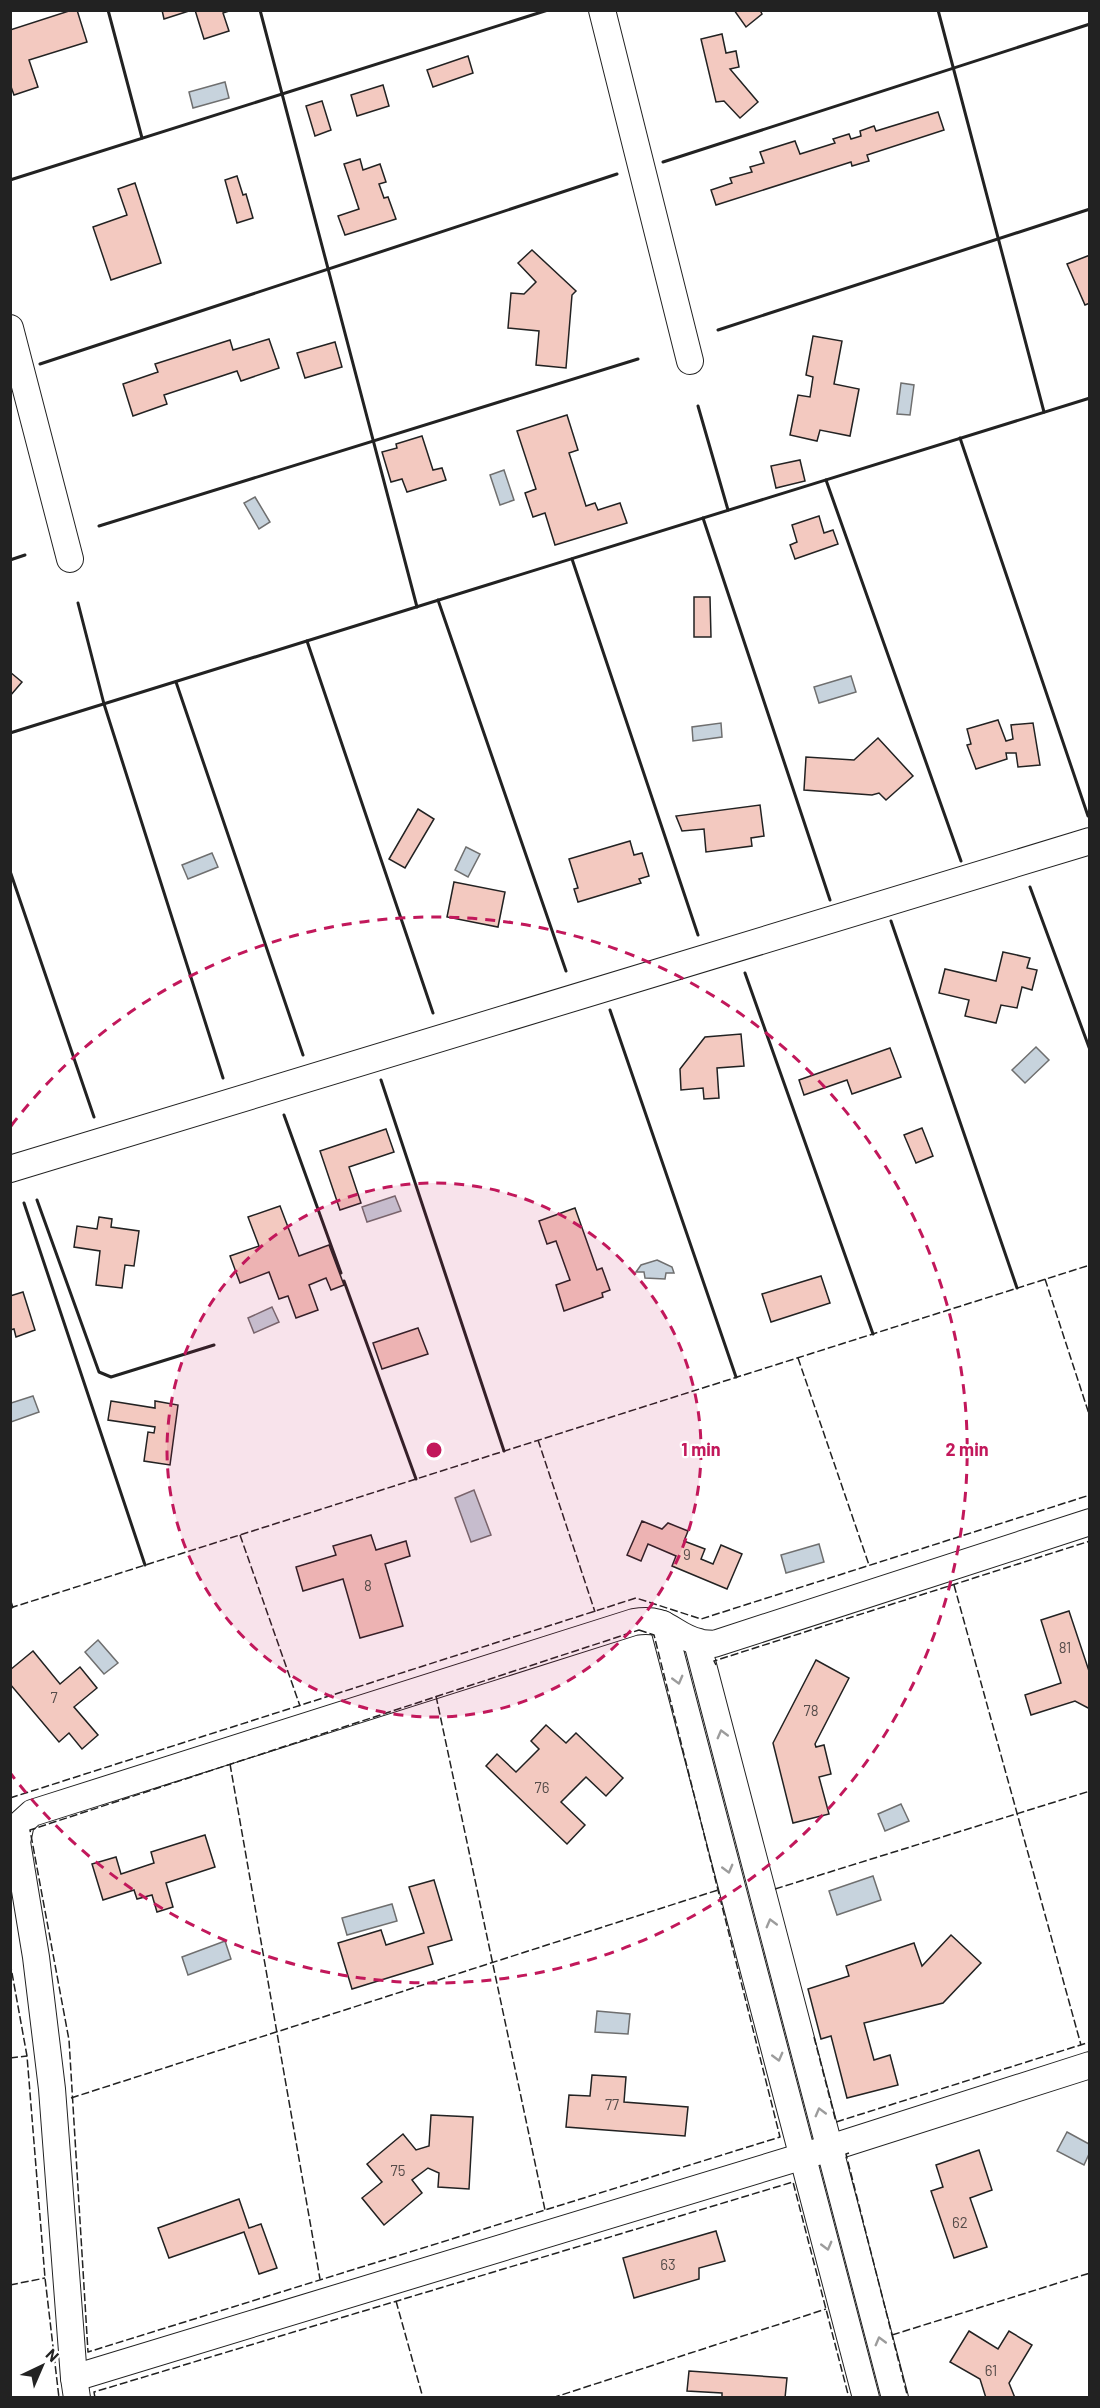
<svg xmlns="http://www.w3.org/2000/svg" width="1100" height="2408" font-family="Barlow,sans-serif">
	<rect width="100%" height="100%" fill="#fff"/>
	<g fill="#c7d3dd" stroke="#6f6f6f" stroke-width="1.5">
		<polygon points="225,82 229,98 193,108 189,92"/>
		<polygon points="901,383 914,385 910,415 897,414"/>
		<polygon points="504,470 514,500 500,505 490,475"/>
		<polygon points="255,497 270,522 259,529 244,503"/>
		<polygon points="851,676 856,692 819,703 814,687"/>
		<polygon points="721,723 722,737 693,741 692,727"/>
		<polygon points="466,847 480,854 468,877 455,870"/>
		<polygon points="212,853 218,867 188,879 182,865"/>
		<polygon points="1036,1047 1049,1060 1025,1083 1012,1070"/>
		<polygon points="395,1196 401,1211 367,1222 362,1207"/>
		<polygon points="657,1260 672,1267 674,1273 666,1273 665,1279 645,1278 644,1272 636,1272 641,1265"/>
		<polygon points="272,1307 279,1322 254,1333 248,1318"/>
		<polygon points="33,1396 39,1412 11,1422 11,1403"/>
		<polygon points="474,1490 491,1535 471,1542 455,1498"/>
		<polygon points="819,1544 824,1562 786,1573 781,1555"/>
		<polygon points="98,1640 118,1663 104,1674 85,1652"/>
		<polygon points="901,1804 909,1821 885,1831 878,1814"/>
		<polygon points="873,1876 881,1900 837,1915 829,1891"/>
		<polygon points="392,1904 397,1921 347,1935 342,1918"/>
		<polygon points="225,1941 231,1959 188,1975 182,1957"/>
		<polygon points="597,2011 630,2014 628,2034 595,2032"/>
		<polygon points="1067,2132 1089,2144 1089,2154 1084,2165 1057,2151"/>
	</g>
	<g fill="#f3c9c0" stroke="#222" stroke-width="1.5">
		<polygon points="72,10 77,10 87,42 29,60 38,87 14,95 10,84 10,30"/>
		<polygon points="162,10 192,10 164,19"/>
		<polygon points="195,10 232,10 223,13 229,31 204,39"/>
		<polygon points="734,10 760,10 762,14 746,27"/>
		<polygon points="722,34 726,53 736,51 739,67 730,69 758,102 740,118 724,101 716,102 701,39"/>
		<polygon points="468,56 473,73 433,87 427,70"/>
		<polygon points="383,85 389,106 357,116 351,95"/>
		<polygon points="322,101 331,130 315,136 306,106"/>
		<polygon points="938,112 944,130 867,155 869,161 852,166 851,162 716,205 711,190 732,183 730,178 752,172 750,167 764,163 760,152 795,141 800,154 835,143 833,139 849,134 851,139 861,136 860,131 874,126 876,131"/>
		<polygon points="360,159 363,170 380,164 386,182 379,184 384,198 388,197 396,219 345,235 338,216 359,209 344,164"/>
		<polygon points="237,176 243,195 246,194 253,218 237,223 225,180"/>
		<polygon points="135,183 161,263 111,280 93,227 127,215 118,189"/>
		<polygon points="532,250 576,291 572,295 566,368 536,365 539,331 508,328 511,293 524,294 536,282 518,263"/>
		<polygon points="1090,255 1090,303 1085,305 1067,264"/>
		<polygon points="813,336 842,341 834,384 859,389 850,436 820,430 817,441 790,435 798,395 810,397 813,377 806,375"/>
		<polygon points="269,339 279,368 241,381 237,371 164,395 167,404 133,416 123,384 158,372 155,364 230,340 233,350"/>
		<polygon points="335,342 342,367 305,378 297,353"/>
		<polygon points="567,415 578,450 569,453 586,506 595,503 598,510 620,503 627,523 555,545 545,513 533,517 525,493 536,489 517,431"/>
		<polygon points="422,436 433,470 442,468 446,480 407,492 402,479 391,482 382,452 397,448 396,444"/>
		<polygon points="800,460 805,481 776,488 771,466"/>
		<polygon points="819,516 824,533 833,530 838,544 795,559 790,545 797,542 792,525"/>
		<polygon points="694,597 710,597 711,637 694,637"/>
		<polygon points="10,672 22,682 10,696"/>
		<polygon points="998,720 1006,741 1013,739 1011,725 1033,723 1040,765 1018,767 1016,753 1006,753 1007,759 976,769 967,745 971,744 967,729"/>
		<polygon points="878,738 913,776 886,800 879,793 872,795 804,790 806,757 854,760"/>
		<polygon points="760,805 764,836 751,838 752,846 706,852 704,829 682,831 676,816"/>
		<polygon points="418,809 434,819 405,868 389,859"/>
		<polygon points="630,841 634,855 642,853 649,876 639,879 641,883 578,902 574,889 578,888 569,859"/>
		<polygon points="454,882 505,892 498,927 447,917"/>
		<polygon points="1003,952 1030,958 1027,968 1037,970 1032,990 1022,987 1017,1008 1001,1005 996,1023 965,1016 969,1000 939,993 945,969 996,981"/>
		<polygon points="741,1034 744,1066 717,1068 719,1098 704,1099 703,1088 681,1090 680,1069 705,1037"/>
		<polygon points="890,1048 901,1077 852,1094 847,1080 804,1095 799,1080"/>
		<polygon points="922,1128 933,1156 916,1163 904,1135"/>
		<polygon points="386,1129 394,1152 349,1167 361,1203 340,1210 320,1151"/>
		<polygon points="280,1206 299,1256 329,1245 344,1285 331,1290 326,1278 309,1285 318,1310 296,1318 288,1296 279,1299 269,1272 240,1283 230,1256 259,1246 248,1217"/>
		<polygon points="575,1208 597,1270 602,1268 610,1290 602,1293 603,1297 564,1311 556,1285 570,1280 556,1241 547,1244 539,1221"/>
		<polygon points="99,1217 112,1219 111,1227 139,1231 134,1266 125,1265 122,1288 96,1285 100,1251 74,1247 77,1226 97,1229"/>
		<polygon points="821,1276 830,1303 771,1322 762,1294"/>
		<polygon points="23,1292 35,1330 16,1337 14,1329 10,1330 10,1296"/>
		<polygon points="418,1328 428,1354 382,1369 373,1343"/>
		<polygon points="111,1401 155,1408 155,1401 178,1405 170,1465 144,1461 148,1432 154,1433 155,1427 108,1420"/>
		<polygon points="642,1521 662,1529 668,1523 688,1531 684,1541 705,1549 701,1559 713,1564 721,1545 742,1554 727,1589 672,1566 676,1556 648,1544 641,1561 627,1555"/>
		<polygon points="371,1535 376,1550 406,1541 410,1556 385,1564 403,1626 360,1638 343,1579 303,1591 296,1567 336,1555 333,1546"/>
		<polygon points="1069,1611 1090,1674 1090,1709 1075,1701 1031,1715 1025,1695 1061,1683 1041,1620"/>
		<polygon points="33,1651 60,1684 80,1667 97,1688 74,1707 98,1735 82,1749 69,1733 59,1742 10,1684 10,1670"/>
		<polygon points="816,1660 849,1678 815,1744 816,1747 824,1745 831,1774 819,1777 829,1814 793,1823 773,1743"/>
		<polygon points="546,1725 566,1743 576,1733 623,1778 606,1796 586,1777 561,1802 585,1825 567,1844 486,1766 497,1754 516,1772 539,1749 531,1741"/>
		<polygon points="205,1835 215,1867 166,1883 173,1907 157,1912 152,1895 137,1899 134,1890 103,1900 92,1864 116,1857 121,1874 154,1863 151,1852"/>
		<polygon points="434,1880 452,1940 428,1947 433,1964 352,1989 338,1943 381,1930 386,1945 424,1933 409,1887"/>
		<polygon points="951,1935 981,1963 943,2003 864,2023 874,2060 890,2055 898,2085 847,2098 831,2036 821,2039 808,1989 849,1976 846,1966 914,1943 922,1966"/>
		<polygon points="592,2075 626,2077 624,2102 688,2107 685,2136 566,2127 569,2095 590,2096"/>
		<polygon points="431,2115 473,2117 469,2189 438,2187 439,2173 428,2168 412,2180 422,2193 384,2225 362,2198 382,2182 367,2164 403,2134 416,2150 429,2146"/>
		<polygon points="979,2150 992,2190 970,2198 987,2247 954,2258 931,2191 943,2187 936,2165"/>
		<polygon points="239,2199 249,2228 261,2224 277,2268 259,2274 244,2232 169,2258 158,2228"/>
		<polygon points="716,2231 725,2261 699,2268 699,2279 634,2298 623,2258"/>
		<polygon points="969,2331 998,2349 1009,2331 1032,2345 1009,2383 1015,2398 986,2398 980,2379 950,2362"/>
		<polygon points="689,2371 787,2378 785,2398 722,2398 722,2393 687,2391"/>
	</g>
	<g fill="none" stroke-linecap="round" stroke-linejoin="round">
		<defs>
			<g id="minor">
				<polyline points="602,10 690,361"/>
				<polyline points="10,328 70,559"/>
				<polyline points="10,1169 1090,841"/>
				<polyline points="663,1624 866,2398"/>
				<polyline points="697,1642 895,2398"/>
				<polyline points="74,2378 830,2148 1090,2065"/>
				<path d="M 77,2398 L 74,2378 L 52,2089 L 36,1957 L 17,1842 L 21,1823 L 32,1813 L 634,1622 C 668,1616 672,1636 699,1642 C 703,1644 709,1643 714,1644 L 1090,1522"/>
			</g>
		</defs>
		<use href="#minor" stroke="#222" stroke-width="28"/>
		<use href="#minor" stroke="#fff" stroke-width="26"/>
		<g stroke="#222" stroke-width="1.5" stroke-dasharray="8 3" stroke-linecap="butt">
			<polyline points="1045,1279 1090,1417"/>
			<polyline points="798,1358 869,1565"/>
			<polyline points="538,1440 595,1612"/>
			<polyline points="240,1535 300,1706"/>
			<polyline points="954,1585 1081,2045"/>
			<polyline points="10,1608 1090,1265"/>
			<polygon points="639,1630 654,1635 780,2137 88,2352 69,2040 30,1830"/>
			<polyline points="716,1665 714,1661 1090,1541"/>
			<polyline points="436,1696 545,2210"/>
			<polyline points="230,1764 320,2279"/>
			<polyline points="10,1798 636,1598 701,1619 1090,1495"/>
			<polyline points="775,1889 1090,1791"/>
			<polyline points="10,1962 27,2056 45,2278 59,2398"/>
			<polyline points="814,2037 836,2122 1090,2042"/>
			<polyline points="10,2058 27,2056"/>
			<polyline points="71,2098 718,1890"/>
			<polyline points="849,2153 846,2154 908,2398"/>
			<polyline points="10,2285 45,2278"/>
			<polyline points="396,2301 423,2398"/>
			<polyline points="892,2335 1090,2273"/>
			<polyline points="95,2398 94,2392 793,2182 849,2398"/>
			<polyline points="552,2398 826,2309"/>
		</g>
		<g stroke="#222" stroke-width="3">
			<polyline points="108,10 142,138"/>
			<polyline points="260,10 417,607"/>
			<polyline points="938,10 1044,412"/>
			<polyline points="663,162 1090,24"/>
			<polyline points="10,180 548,10"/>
			<polyline points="718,330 1090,209"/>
			<polyline points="40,364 617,174"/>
			<polyline points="698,406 728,510"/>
			<polyline points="960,438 1088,816"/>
			<polyline points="826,480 961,861"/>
			<polyline points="703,518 830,900"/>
			<polyline points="99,526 638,359"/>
			<polyline points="572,559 698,935"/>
			<polyline points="10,560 25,555"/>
			<polyline points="438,600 566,971"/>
			<polyline points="78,603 104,704 223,1078"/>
			<polyline points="307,641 433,1013"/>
			<polyline points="176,682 303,1055"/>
			<polyline points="10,733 1090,398"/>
			<polyline points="10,871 94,1117"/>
			<polyline points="1030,887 1090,1050"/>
			<polyline points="891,921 1017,1288"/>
			<polyline points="745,973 873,1334"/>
			<polyline points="610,1010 736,1377"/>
			<polyline points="381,1080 504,1451"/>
			<polyline points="284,1115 341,1273"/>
			<polyline points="37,1200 99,1372 111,1377 214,1345"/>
			<polyline points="24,1203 145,1565"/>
			<polyline points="344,1281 416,1479"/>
			<polyline points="10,1601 12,1607"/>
		</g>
	</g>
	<defs><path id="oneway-chevron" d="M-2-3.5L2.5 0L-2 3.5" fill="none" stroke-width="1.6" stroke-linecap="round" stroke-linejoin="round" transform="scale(1.5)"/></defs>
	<g stroke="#9c9c9c">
		<use href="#oneway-chevron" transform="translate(678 1680) rotate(75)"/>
		<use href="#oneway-chevron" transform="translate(722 1734) rotate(-105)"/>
		<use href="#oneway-chevron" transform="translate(728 1869) rotate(75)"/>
		<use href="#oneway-chevron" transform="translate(771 1923) rotate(-105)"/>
		<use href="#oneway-chevron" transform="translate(778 2057) rotate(75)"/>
		<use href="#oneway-chevron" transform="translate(820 2112) rotate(-105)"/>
		<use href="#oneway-chevron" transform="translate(827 2246) rotate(75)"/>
		<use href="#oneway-chevron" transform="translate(880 2341) rotate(-105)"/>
	</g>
	<circle cx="434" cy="1450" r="267" fill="#c2185b" fill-opacity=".12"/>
	<g fill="none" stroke="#c2185b" stroke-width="3" stroke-dasharray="10 8">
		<circle cx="434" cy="1450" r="267"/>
		<path d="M11 1126A533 533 0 1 1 11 1774"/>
	</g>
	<g text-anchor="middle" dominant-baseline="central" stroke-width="4.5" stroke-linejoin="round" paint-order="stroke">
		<g font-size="15" fill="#564c4a">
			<text x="687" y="1554">9</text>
			<text x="368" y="1585">8</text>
			<text x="1065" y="1647">81</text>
			<text x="54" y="1697">7</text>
			<text x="811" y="1710">78</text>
			<text x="542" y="1787">76</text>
			<text x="612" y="2104">77</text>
			<text x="398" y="2170">75</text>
			<text x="960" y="2222">62</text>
			<text x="668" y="2264">63</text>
			<text x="991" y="2370">61</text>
		</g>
	</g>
	<circle cx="434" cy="1450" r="9" fill="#c2185b" stroke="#fff" stroke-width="3"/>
	<g font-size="18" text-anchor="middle" font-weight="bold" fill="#c2185b" stroke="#fff" stroke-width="4.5" stroke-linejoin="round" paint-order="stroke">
		<text x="701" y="1456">1 min</text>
		<text x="967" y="1456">2 min</text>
	</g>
	<rect width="1100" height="2408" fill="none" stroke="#222222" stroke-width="24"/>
	<g transform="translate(42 2366) rotate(44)" stroke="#ffffff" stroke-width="4.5" paint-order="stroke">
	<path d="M0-4.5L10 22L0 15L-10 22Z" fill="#222222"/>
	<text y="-9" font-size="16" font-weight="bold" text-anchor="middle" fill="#222222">N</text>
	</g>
</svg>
